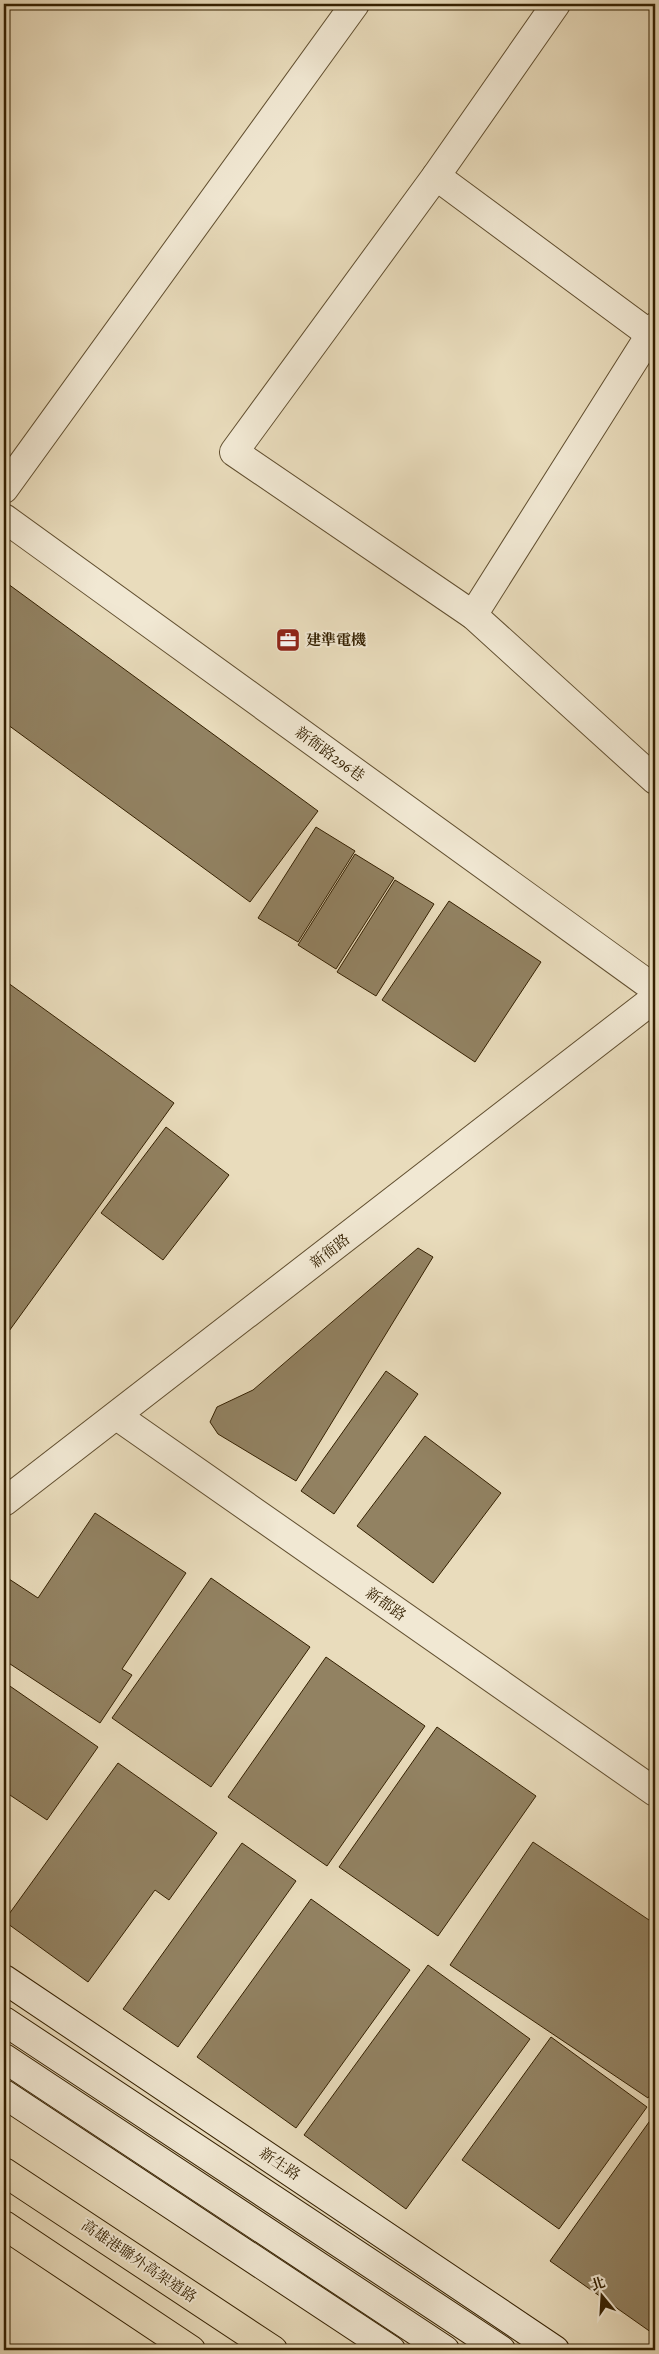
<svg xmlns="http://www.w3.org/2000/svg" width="659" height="2354" font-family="Alegreya,'Noto Serif TC',serif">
	<rect width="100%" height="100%" fill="#e9dcbc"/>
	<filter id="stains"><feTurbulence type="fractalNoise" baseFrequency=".004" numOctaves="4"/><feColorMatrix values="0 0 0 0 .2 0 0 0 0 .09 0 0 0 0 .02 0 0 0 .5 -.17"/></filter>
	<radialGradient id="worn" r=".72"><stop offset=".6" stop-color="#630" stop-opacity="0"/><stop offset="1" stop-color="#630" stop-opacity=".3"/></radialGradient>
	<g fill="#928262" stroke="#342001">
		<polygon points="4,581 318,811 250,902 4,722"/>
		<polygon points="316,827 355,851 298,942 258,918"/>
		<polygon points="355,854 394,878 336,969 298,945"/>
		<polygon points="395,880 434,904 376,996 337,972"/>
		<polygon points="449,901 541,962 475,1062 382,1000"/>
		<polygon points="4,980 174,1103 4,1338"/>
		<polygon points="166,1127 229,1175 163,1260 101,1213"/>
		<polygon points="418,1248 433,1257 296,1481 218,1434 210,1422 217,1407 253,1390"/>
		<polygon points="386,1371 418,1394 334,1514 301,1491"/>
		<polygon points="425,1436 501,1493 433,1583 357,1526"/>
		<polygon points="95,1513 186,1573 122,1669 132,1675 100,1723 4,1660 4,1587 9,1579 38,1598"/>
		<polygon points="211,1578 310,1647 211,1787 112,1718"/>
		<polygon points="326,1657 425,1726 327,1866 228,1797"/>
		<polygon points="4,1682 98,1747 47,1820 4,1791"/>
		<polygon points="437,1727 536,1796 438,1936 339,1867"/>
		<polygon points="118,1763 217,1833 169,1900 155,1890 88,1982 4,1921"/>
		<polygon points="533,1842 655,1924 655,2087 648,2098 450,1965"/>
		<polygon points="242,1843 296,1881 178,2047 123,2009"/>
		<polygon points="311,1899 410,1970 296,2128 197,2057"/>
		<polygon points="428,1965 530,2039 406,2209 304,2135"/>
		<polygon points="551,2037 647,2107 559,2229 462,2160"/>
		<polygon points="654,2115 655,2116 655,2335 550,2261"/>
	</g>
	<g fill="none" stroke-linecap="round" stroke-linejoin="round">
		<defs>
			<g id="street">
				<polyline points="556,4 436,176 234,452 473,615 655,780"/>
				<polyline points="436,176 655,338"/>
				<polyline points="4,489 355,4"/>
				<polyline points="4,518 655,989"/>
				<polyline points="473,615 655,327"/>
				<polyline points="117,1416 655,1792"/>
				<polyline points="4,1502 655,998"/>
			</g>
			<g id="secondary">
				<polyline points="4,1979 555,2350"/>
				<polyline points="4,2021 501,2350"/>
				<polyline points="4,2058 445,2350"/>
				<polyline points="4,2094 391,2350"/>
			</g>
			<g id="highway">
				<polyline points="4,2172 273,2350"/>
				<polyline points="4,2225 191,2350"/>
			</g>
		</defs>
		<use href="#street" stroke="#614f30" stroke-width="30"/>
		<use href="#secondary" stroke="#342001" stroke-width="30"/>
		<use href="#highway" stroke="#342001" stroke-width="30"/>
		<use href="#street" stroke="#f1e8d3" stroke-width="28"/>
		<use href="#secondary" stroke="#f1e8d3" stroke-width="28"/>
		<use href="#highway" stroke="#e9dcbc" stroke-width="28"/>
	</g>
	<defs>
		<symbol id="office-square" viewBox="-11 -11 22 22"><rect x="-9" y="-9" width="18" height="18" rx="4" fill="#8f2418" stroke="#f1e8d3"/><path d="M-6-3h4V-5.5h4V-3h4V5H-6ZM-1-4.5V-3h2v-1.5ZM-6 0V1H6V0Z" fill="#fff"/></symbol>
	</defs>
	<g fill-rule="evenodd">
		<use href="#office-square" x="274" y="626" width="28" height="28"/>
	</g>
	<g text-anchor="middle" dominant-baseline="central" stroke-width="4" stroke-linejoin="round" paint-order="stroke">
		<g font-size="15" font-weight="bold" fill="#342001" stroke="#f1e8d3" text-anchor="start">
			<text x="306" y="640">建準電機</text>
		</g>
		<g font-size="15" fill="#342001" stroke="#f1e8d3">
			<text transform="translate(330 754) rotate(36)">新衙路296巷</text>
			<text transform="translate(330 1251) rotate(-38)">新衙路</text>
			<text transform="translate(386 1604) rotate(35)">新都路</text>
			<text transform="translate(280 2164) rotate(34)">新生路</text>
			<text transform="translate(139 2261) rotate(34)">高雄港聯外高架道路</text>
		</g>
	</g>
	<rect width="659" height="2354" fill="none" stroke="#e9dcbc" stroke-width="20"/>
	<rect x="5" y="5" width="649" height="2344" fill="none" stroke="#342001" stroke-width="2.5"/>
	<rect x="10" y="10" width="639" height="2334" fill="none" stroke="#342001"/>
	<g transform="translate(602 2296) rotate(342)" stroke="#f1e8d3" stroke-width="4" paint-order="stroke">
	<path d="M0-4L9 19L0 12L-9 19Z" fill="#342001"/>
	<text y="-8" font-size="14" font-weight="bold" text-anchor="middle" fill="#342001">北</text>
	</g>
	<rect width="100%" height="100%" filter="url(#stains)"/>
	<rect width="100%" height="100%" fill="url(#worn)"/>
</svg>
